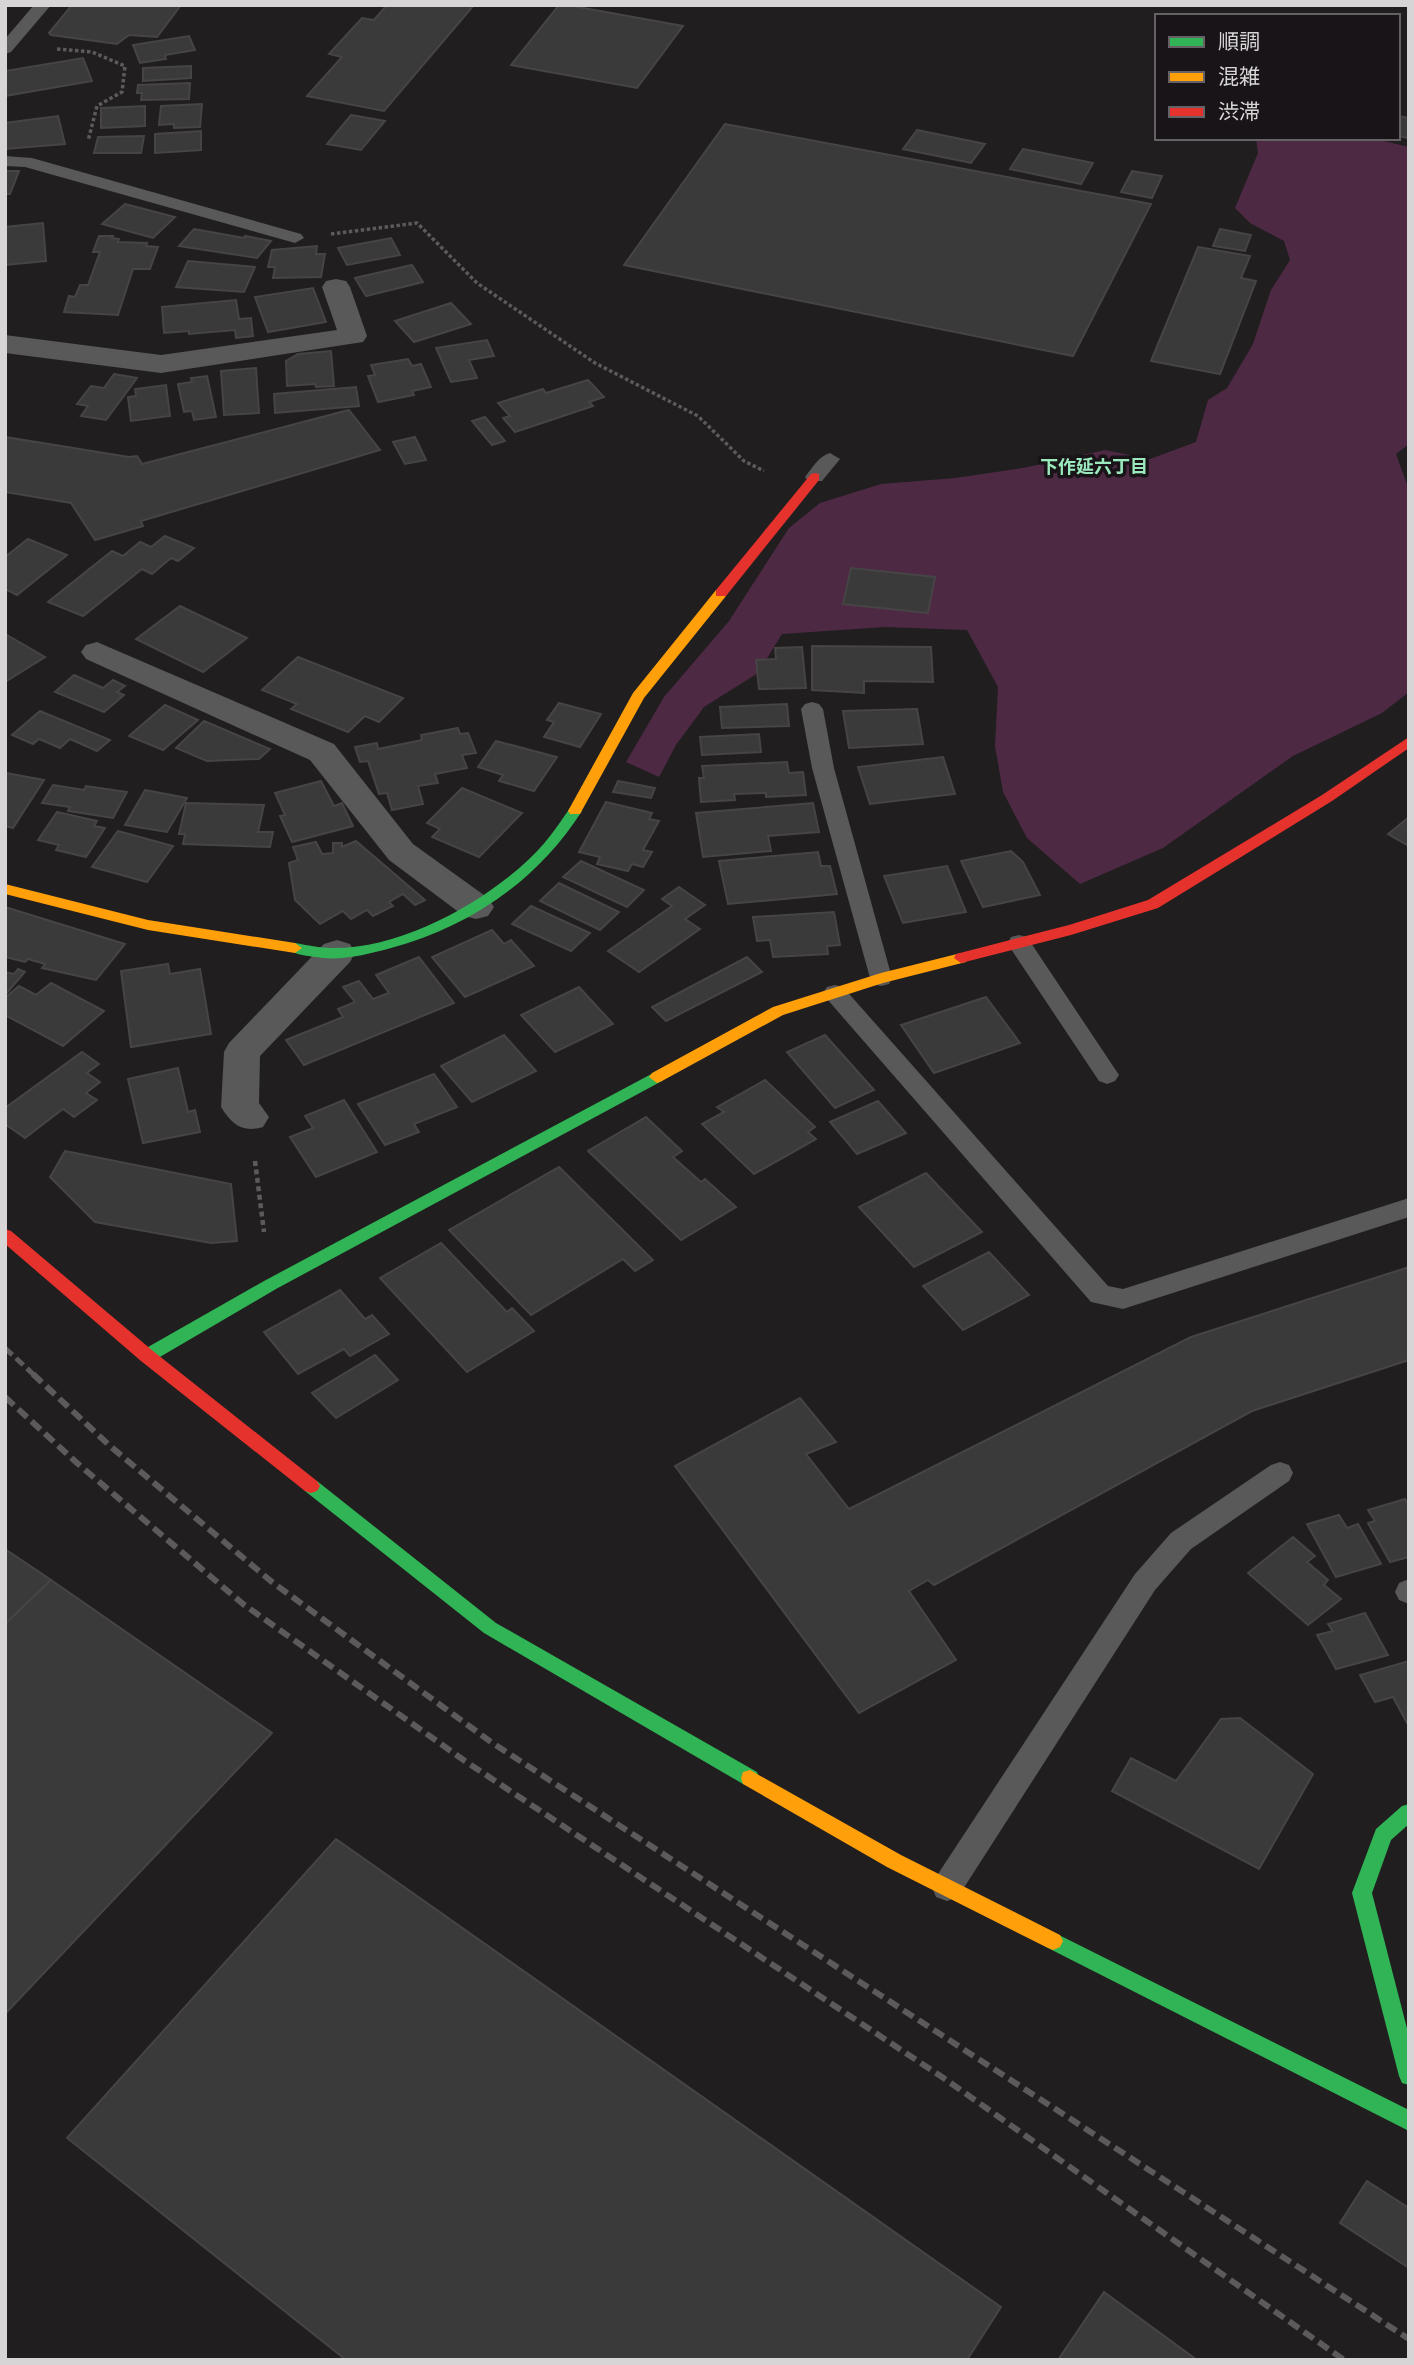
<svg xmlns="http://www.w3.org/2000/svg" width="1414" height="2365" font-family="Arial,'Noto Sans JP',sans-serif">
	<rect width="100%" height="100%" fill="#201e1f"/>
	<polygon fill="#4e2944" points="1256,138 1371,138 1409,147 1409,444 1396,454 1409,490 1409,692 1382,713 1293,756 1163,848 1080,884 1027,838 1003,792 995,746 998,687 967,630 885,627 782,634 758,673 704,707 676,745 659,777 626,762 664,697 729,621 789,528 820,503 881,484 955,478 1023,468 1105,450 1150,459 1196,442 1208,400 1227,388 1253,344 1271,290 1290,260 1284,241 1250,223 1235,208 1258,153"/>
	<g fill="#3b3a3b" stroke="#464445" stroke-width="2">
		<polygon points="72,5 181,5 157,37 129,35 117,44 51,35 49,33"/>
		<polygon points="387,5 474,5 384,111 307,96 342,57 329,54 362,18 374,20"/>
		<polygon points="559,5 567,5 683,26 637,88 511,65"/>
		<polygon points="189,36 195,50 165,55 166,59 140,63 133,45"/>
		<polygon points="83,58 92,81 5,96 5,71"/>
		<polygon points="191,66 191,78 143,81 143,68"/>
		<polygon points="190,83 189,99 141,100 142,93 137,93 138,85"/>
		<polygon points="202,104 200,127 174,128 174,124 159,125 161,106"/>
		<polygon points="145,106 145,126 101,128 101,108"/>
		<polygon points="351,115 385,121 361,150 327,144"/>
		<polygon points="58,116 65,144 5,149 5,123"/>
		<polygon points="1398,116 1409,118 1408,138 1398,136"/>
		<polygon points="725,124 1151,204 1073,356 624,265"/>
		<polygon points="917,130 985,144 971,163 903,149"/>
		<polygon points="201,131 201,150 155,153 155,134"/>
		<polygon points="144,136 141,153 94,153 98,137"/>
		<polygon points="1023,149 1093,163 1081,184 1010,169"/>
		<polygon points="5,171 19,171 10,194 5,194"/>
		<polygon points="1132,171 1162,176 1152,198 1121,192"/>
		<polygon points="125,204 175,217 153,238 102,224"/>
		<polygon points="43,223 46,261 5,265 5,227"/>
		<polygon points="194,229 244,238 245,236 271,241 257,258 179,246"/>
		<polygon points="1220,229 1251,235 1245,251 1213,246"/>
		<polygon points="99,236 113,236 112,238 119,239 118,242 147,243 146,246 158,247 150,269 133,269 118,315 64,312 69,296 75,297 80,285 88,285 100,252 93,252"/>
		<polygon points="391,238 400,255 347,265 338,248"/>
		<polygon points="317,246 316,254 325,254 321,277 273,278 275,267 268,267 272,250"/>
		<polygon points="1198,247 1250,256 1241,278 1256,281 1220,374 1151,361"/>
		<polygon points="188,261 255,267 244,292 176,287"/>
		<polygon points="412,265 423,282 366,296 355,278"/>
		<polygon points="313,288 326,322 268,332 255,297"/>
		<polygon points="236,300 239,319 251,318 253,336 236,338 235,330 189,334 189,331 164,333 162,307"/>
		<polygon points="451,303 471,324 414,342 395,321"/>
		<polygon points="487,340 494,356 469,360 477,378 451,382 436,348"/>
		<polygon points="331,351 334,386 316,387 315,384 287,386 286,361 298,354"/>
		<polygon points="408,359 412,366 421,364 431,387 412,391 414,395 378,402 368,376 375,375 371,365"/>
		<polygon points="256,368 259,413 224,415 221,371"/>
		<polygon points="114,374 137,378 106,420 81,416 88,406 77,404 91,386 104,388"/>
		<polygon points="207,376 216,417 194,420 192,411 184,412 178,384 192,382 191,378"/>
		<polygon points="588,380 604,397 589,402 593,406 515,432 503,418 510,416 498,403 543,389 546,393"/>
		<polygon points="166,385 170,416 131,421 128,397 136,396 135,389"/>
		<polygon points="356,387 359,406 275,413 274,394"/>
		<polygon points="349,410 380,450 141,521 143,526 95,540 71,503 5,492 5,437 129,457 137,456 142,464"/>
		<polygon points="485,417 505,441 492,445 472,421"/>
		<polygon points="415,437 426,460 405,464 393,442"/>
		<polygon points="165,536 194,548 178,561 171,558 152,574 142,569 83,616 48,602 112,551 123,556 140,542 151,547"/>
		<polygon points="28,539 67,555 17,595 5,589 5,557"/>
		<polygon points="851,568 935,577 928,613 843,604"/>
		<polygon points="180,606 247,638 203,672 136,639"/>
		<polygon points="7,635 45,657 5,682 5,636"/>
		<polygon points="812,646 931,647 933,682 864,681 864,693 812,690"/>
		<polygon points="802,647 806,688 759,689 756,660 776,659 775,648"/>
		<polygon points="298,657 403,698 379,722 365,716 348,732 291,709 297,704 262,690"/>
		<polygon points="74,675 103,688 113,680 125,686 117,692 124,695 104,712 55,692"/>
		<polygon points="559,703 601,714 580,747 544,737 554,722 547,720"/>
		<polygon points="787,704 789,726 722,728 720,707"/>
		<polygon points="165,705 198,720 163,750 129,736"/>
		<polygon points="917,709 923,744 849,748 843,711"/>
		<polygon points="40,711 110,740 97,751 70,739 60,748 39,739 33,744 12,735"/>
		<polygon points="204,721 270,749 259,759 207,761 176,748"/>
		<polygon points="458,728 460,734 468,733 476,753 462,755 467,768 435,774 438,783 418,786 423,804 392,810 387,793 379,794 368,761 360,762 355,747 377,743 378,749 422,740 421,735"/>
		<polygon points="759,734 761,752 702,755 700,737"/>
		<polygon points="496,741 557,757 534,791 499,781 503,775 478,767"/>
		<polygon points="943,757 955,794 870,804 858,767"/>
		<polygon points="787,762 789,773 803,772 806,795 766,797 766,793 734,794 735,800 701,802 699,778 704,778 702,766"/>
		<polygon points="6,773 44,780 13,828 5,826"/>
		<polygon points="321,781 334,806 342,803 353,826 292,842 280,816 285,815 275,793"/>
		<polygon points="618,781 655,788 651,798 613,792"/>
		<polygon points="53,785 84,790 86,786 127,792 113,818 68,811 70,807 42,803"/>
		<polygon points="462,788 522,813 479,857 432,837 440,829 427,823"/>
		<polygon points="145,790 187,798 167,832 125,825"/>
		<polygon points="606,802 652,813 649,819 659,821 643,850 652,852 643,867 632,864 628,871 597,864 600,857 579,852"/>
		<polygon points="186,803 264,805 258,832 273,832 270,847 183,844 185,834 179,834"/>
		<polygon points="813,803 819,832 768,836 771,851 703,857 696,813"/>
		<polygon points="57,812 97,821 94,826 105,828 86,857 56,850 59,845 38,840"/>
		<polygon points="1409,817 1409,846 1388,834"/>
		<polygon points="118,831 173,846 147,882 92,867"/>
		<polygon points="356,841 425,900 415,905 403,894 389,902 393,906 373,916 367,910 351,919 343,911 320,924 295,900 289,863 298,860 293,847 316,842 322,854 333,853 333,843 342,843 342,847"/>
		<polygon points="1011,851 1023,862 1040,895 983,907 961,861"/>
		<polygon points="818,852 821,866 830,866 837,894 728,904 719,861"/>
		<polygon points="581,861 644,890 627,907 563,877"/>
		<polygon points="947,866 966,912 903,923 884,876"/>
		<polygon points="559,883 619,912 600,930 540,901"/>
		<polygon points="679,887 705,905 685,919 700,929 639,972 608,951 672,906 662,899"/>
		<polygon points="531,906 590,933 571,951 512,924"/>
		<polygon points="5,907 125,944 96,980 42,968 45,964 28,959 25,962 5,957"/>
		<polygon points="834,912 840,945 827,946 828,954 773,957 770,940 757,941 753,917"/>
		<polygon points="492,930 504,944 511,940 534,966 465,997 432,957"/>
		<polygon points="419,957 454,1003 304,1065 286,1040 343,1017 338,1009 355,1002 343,987 359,981 373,999 389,993 376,975"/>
		<polygon points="747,957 762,972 666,1021 652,1007"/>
		<polygon points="168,964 170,974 200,969 211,1034 131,1047 121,971"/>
		<polygon points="18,969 25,972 5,995 5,972 14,974"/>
		<polygon points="51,983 104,1011 63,1046 5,1015 5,998 19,986 36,995"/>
		<polygon points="579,987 613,1024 555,1052 521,1015"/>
		<polygon points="986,997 1020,1043 934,1073 901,1025"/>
		<polygon points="504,1035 536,1071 472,1102 441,1066"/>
		<polygon points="825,1035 874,1090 835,1108 787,1052"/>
		<polygon points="82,1052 99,1064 87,1073 100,1082 86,1093 97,1100 74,1117 63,1109 25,1138 5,1124 5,1108"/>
		<polygon points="178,1068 188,1112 195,1110 200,1132 143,1143 128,1079"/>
		<polygon points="434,1074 457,1107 414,1124 419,1132 385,1145 358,1104"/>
		<polygon points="765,1080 815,1127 808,1132 816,1139 754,1174 702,1124 724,1112 717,1107"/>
		<polygon points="344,1100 377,1152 316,1177 290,1137 313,1128 305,1116"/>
		<polygon points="878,1101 906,1133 857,1154 830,1122"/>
		<polygon points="646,1117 682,1151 673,1157 701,1182 705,1179 736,1207 681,1240 588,1151"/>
		<polygon points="65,1151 231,1184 237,1241 211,1243 95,1222 50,1177"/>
		<polygon points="559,1167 653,1260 635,1271 623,1259 531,1315 449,1230"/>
		<polygon points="926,1173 982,1232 914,1267 859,1207"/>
		<polygon points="441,1243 507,1312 512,1308 534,1331 467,1372 380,1278"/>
		<polygon points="989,1252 1029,1295 963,1330 923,1286"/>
		<polygon points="1409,1267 1409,1360 1252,1411 934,1585 928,1580 909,1591 956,1660 859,1713 675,1466 800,1398 836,1442 806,1454 849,1509 1191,1337"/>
		<polygon points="340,1290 365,1319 372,1315 389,1334 350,1356 344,1349 298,1374 264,1332"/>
		<polygon points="375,1355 398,1380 336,1418 312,1393"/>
		<polygon points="1405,1499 1409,1505 1409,1557 1390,1562 1368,1523 1375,1521 1368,1510"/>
		<polygon points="1339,1515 1347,1528 1358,1524 1381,1564 1336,1577 1307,1524"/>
		<polygon points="1293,1537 1315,1556 1307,1562 1328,1580 1324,1585 1341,1599 1308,1625 1248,1573"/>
		<polygon points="5,1549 51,1580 5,1624"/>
		<polygon points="51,1580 272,1733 5,2014 5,1624"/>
		<polygon points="1365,1613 1388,1655 1336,1669 1317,1635 1333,1631 1328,1624"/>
		<polygon points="1409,1661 1409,1723 1407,1723 1393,1697 1375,1702 1360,1675"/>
		<polygon points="1240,1718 1313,1774 1259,1869 1112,1791 1131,1758 1176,1781 1221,1719"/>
		<polygon points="336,1839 1001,2307 967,2360 346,2360 67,2138"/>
		<polygon points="1367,2181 1409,2208 1409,2268 1340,2223"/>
		<polygon points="1104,2292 1197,2360 1058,2360"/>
	</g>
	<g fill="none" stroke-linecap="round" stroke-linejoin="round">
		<g stroke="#5c5b5c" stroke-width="3.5" stroke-dasharray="3.5 2.5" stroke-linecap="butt">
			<polyline points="57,49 92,52 125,66 122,92 97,106 88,141"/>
			<polyline points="331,234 417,223 477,283 595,363 698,416 744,461 764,471"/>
		</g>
		<polyline stroke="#5c5b5c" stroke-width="4.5" stroke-dasharray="5 3.5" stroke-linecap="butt" points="255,1161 264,1232"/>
		<g fill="#595959" fill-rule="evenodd">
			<polygon points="34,5 51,5 11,52 5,54 5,39"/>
			<polygon points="5,156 32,158 301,234 304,238 295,243 25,167 5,166"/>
			<path d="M 830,453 L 840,459 L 822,481 L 808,481 L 805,477 C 812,468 819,456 830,453 Z"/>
			<polygon points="812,702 819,704 823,709 834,768 892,978 889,984 881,986 873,984 870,978 812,768 801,709 805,704"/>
			<polygon points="1019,935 1027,937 1119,1075 1115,1081 1107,1084 1099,1081 1011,949 1008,943 1011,937"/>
			<polygon points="835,985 843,987 1108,1286 1123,1289 1409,1198 1409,1217 1123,1309 1091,1302 827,999 823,993 827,987"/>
			<polygon points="1280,1462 1289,1465 1293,1473 1289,1481 1191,1549 1155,1590 958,1897 947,1901 936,1897 932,1887 936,1877 1135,1574 1171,1533 1271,1465"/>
			<polygon points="1409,1579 1409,1604 1399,1600 1395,1592 1399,1583"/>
		</g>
		<g fill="#595959" fill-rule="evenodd">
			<polygon points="336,279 346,281 350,287 367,336 363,342 161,373 5,353 5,335 161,355 337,330 322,287 326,281"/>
			<polygon points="97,642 334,744 413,844 488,898 494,907 488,916 476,919 464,916 389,860 310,760 86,659 81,652 86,645"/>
			<path d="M 337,940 L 350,944 L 355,953 L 350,962 L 260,1056 L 259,1103 L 269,1117 L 263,1127 C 243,1133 232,1125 221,1107 L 224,1052 L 229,1043 L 324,944 Z"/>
		</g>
		<g fill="#30b455" fill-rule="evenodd">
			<path d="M 575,806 L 582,811 C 538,880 470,927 391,948 C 369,954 345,960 323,958 C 312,956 294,956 288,948 L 295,943 C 307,945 320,948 332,948 C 399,949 478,906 526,862 C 544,846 557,827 570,808 Z"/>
			<polygon points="657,1071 665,1077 662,1081 276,1289 153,1361 141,1361 139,1356 141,1351 264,1281"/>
			<polygon points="311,1479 317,1481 496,1623 757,1772 759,1778 757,1784 750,1786 743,1784 484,1633 305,1491 302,1486 305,1481"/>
			<polygon points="1409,1804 1409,1824 1391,1840 1372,1893 1409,2036 1409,2085 1402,2083 1399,2076 1352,1893 1376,1829 1402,1806"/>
			<polygon points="1053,1932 1409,2110 1409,2131 1046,1947 1043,1941 1046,1935"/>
		</g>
		<g fill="#ff9f0a" fill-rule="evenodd">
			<polygon points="721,589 726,590 726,596 644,698 580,814 570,814 568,811 633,693 716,590"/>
			<polygon points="5,884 148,920 295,943 302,948 295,953 148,930 5,894"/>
			<polygon points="961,953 966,954 968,958 966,962 883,983 783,1015 662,1081 657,1083 649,1077 652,1073 773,1007 881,973"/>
			<polygon points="750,1770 901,1855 1060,1935 1063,1941 1060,1947 1053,1950 1046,1947 887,1867 743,1784 741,1778 743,1772"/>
		</g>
		<g fill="#e5322d" fill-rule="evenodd">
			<polygon points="815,473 819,474 819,480 726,596 716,596 716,590 811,474"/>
			<polygon points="1409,737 1409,748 1332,801 1158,908 1071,935 961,963 954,958 956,954 1069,925 1148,900 1322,795"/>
			<polygon points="5,1229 11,1231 153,1351 317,1481 320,1486 317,1491 311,1493 305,1491 141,1361 5,1244"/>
		</g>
		<polyline stroke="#5c5a5b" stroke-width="5" stroke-dasharray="10 5" stroke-linecap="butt" points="5,1348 34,1375"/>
		<g stroke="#5c5a5b" stroke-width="6" stroke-dasharray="12 6" stroke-linecap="butt">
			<polyline points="33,1374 110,1446 272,1582 491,1742 1409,2339"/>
			<polyline points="5,1397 77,1463 243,1604 465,1761 945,2079 1344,2360"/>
		</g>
	</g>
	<g text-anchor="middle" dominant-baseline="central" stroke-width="7" stroke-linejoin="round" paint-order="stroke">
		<g font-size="18" font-weight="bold" fill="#9beabd" stroke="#181417">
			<text x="1094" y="467">下作延六丁目</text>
		</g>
	</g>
	<rect width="1414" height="2365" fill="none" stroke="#d8d5d7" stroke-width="14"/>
	<rect x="1155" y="14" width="245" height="126" fill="#181417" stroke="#656164" stroke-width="2"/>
	<rect x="1169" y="37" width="35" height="10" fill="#30b455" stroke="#656164" stroke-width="2"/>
	<text x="1218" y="49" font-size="21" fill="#d8d5d7">順調</text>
	<rect x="1169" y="72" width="35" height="10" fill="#ff9f0a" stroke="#656164" stroke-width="2"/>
	<text x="1218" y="84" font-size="21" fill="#d8d5d7">混雑</text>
	<rect x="1169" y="107" width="35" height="10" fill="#e5322d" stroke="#656164" stroke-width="2"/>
	<text x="1218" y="119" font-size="21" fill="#d8d5d7">渋滞</text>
</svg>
